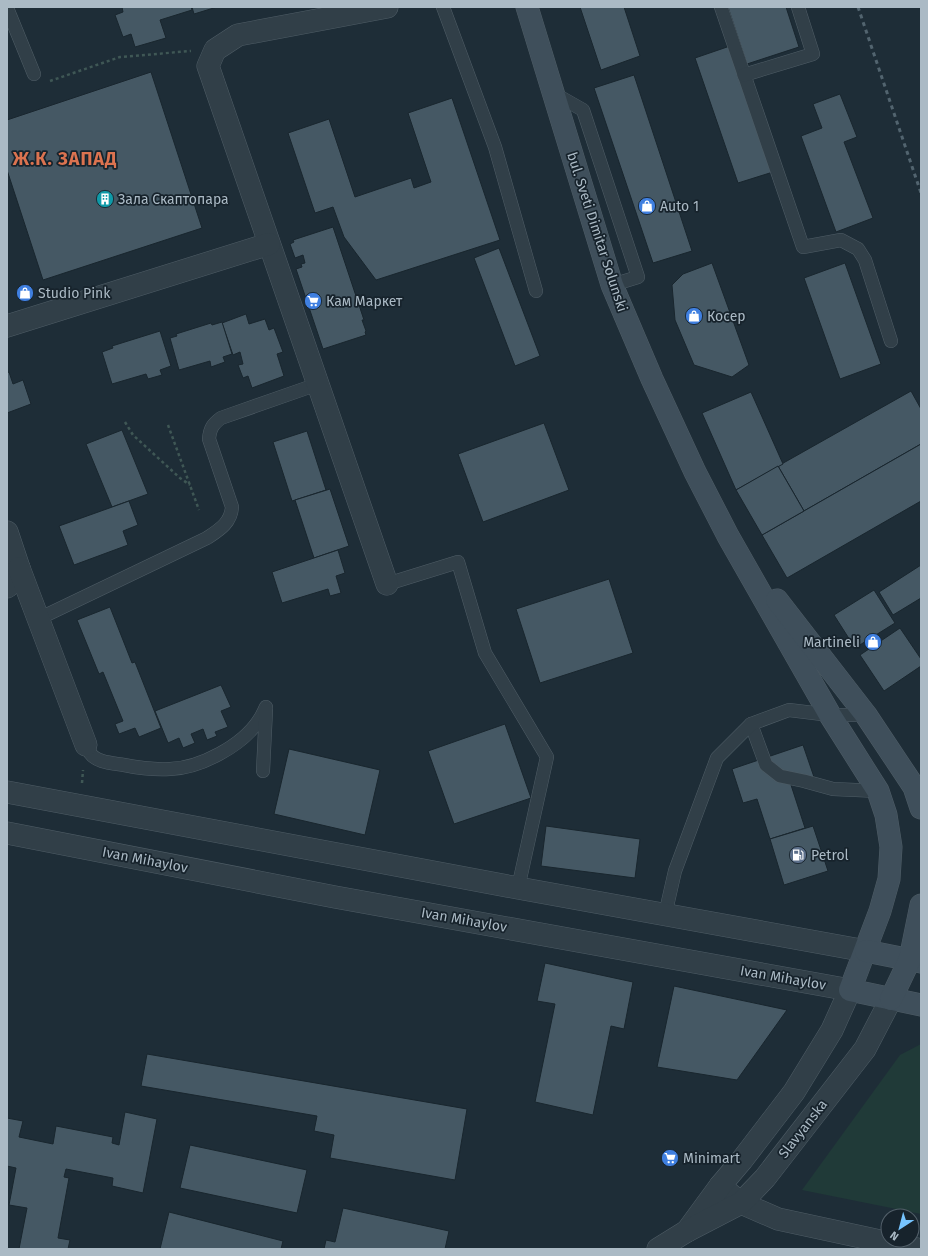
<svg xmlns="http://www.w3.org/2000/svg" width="928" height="1256" font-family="'Fira Sans',sans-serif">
	<rect width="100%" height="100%" fill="#1e2d37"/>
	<polygon fill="#203a38" points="921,1044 921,1214 802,1190 900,1055"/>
	<g fill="#455864" stroke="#19262e">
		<polygon points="122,7 191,7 192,10 160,20 166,38 135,47 131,34 123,37 115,15 123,12"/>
		<polygon points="192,7 217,7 194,14"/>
		<polygon points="580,7 624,7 640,56 601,70"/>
		<polygon points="728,7 786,7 799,47 747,64"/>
		<polygon points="730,46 773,172 738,183 695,58"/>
		<polygon points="151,72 202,228 43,280 7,170 7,120"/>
		<polygon points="634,75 692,251 653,263 594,88"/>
		<polygon points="840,94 857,137 844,142 873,218 836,232 801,136 822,128 813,104"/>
		<polygon points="452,98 500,240 376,280 344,237 333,207 315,213 288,133 329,119 355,197 411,178 414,188 431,182 408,113"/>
		<polygon points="333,227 364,320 362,320 366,331 365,332 366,335 323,349 296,269 302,267 301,264 305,263 303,255 295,258 290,244 294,242 293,240"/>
		<polygon points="499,248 540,356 515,366 474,258"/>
		<polygon points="712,263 749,365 732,377 694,365 675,320 672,285 683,274"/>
		<polygon points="845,263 881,364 840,379 804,278"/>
		<polygon points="246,314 249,324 265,319 269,330 274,328 283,352 277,354 284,376 252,388 248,376 243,378 238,365 243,364 240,352 233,355 222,323"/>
		<polygon points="222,322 232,354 223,357 225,362 211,367 210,361 179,370 170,338 177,336 176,334 211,323 212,325"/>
		<polygon points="160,331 171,366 160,370 162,375 148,379 146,374 112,384 102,352 113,348 112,346"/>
		<polygon points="9,372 13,384 23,380 31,404 7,413 7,373"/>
		<polygon points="911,391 921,409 921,444 804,511 778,466"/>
		<polygon points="751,392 783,464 736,490 702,413"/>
		<polygon points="544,423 569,490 483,522 458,454"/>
		<polygon points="122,430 148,494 112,507 86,444"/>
		<polygon points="307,431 326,490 292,501 273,442"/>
		<polygon points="921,444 921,501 787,578 762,535"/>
		<polygon points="778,466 804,511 762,535 736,490"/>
		<polygon points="330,489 349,546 314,558 295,500"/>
		<polygon points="129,501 138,525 123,531 128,545 74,565 59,526"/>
		<polygon points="338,550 345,573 336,576 341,593 330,596 328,589 282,603 272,572"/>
		<polygon points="921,565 921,598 893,615 879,592"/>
		<polygon points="609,579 633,653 540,683 516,609"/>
		<polygon points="874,590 895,623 855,648 834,615"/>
		<polygon points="110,607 132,663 135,662 161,728 139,737 135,728 119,734 115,724 123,721 103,672 99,674 77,620"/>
		<polygon points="900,628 921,659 921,666 884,691 860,655"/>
		<polygon points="221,685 231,707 221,711 228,727 215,732 217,736 207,740 203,729 191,734 195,743 183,748 179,738 168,743 155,711"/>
		<polygon points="505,724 531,798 454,824 428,751"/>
		<polygon points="803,745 814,777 791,785 805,828 770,839 757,799 743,803 732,769"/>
		<polygon points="289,749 380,770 365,835 274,814"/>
		<polygon points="546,826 640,839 635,878 541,866"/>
		<polygon points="813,826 828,871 784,885 770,839"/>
		<polygon points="545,963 633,982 624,1029 611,1026 593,1115 535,1102 555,1004 537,1001"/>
		<polygon points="674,986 787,1010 737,1080 657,1067"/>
		<polygon points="147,1054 467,1109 455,1180 330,1158 334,1135 314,1131 317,1116 141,1086"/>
		<polygon points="125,1112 157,1119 143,1193 112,1186 113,1178 66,1169 64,1177 69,1178 58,1238 70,1240 68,1249 19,1249 27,1208 9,1205 16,1168 7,1166 7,1118 23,1121 19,1137 53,1144 56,1126 113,1137 112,1143 119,1145"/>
		<polygon points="190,1145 307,1170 297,1213 180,1188"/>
		<polygon points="343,1208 449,1231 445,1249 324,1249 326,1240 335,1242"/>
		<polygon points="169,1212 283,1241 281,1249 160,1249"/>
	</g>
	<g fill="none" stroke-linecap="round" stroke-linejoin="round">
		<defs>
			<g id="service">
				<polyline points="443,7 495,147 536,291"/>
				<polyline points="721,7 803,247 841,240 858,249 865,260 891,341"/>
				<polyline points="7,8 34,74"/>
				<polyline points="744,75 813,54 798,7"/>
				<polyline points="553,93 583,110 638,277 612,285"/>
				<polyline points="387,584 458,562 485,653 547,757 518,888"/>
				<path d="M 38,619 L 207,538 C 219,530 231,523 232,507 L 209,439 C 210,428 213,424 221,418 L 318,384"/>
				<polyline points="751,724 766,765 780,776 804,781 833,789 878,791"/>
				<path d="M 86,745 C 88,747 88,751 90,753 C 97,763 113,763 124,765 C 139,768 154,770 170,769 C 200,768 242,746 259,720 C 262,716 264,711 266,707"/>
				<polyline points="263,771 266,710"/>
				<polyline points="665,915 675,871 717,758 751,724 789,710 830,715 866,715"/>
			</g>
			<g id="minor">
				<polyline points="387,7 238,35 215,50 208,66 387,584"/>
				<polyline points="7,326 269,244"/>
				<polyline points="7,532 19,568 13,582 7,587"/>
				<polyline points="19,568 86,745"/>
				<polyline points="720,1186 741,1203 778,1219 917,1249"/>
			</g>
			<g id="tertiary">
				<polyline points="7,792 518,888 866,951"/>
				<polyline points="7,833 335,897 850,990 832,1030 794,1092 742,1160 720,1186 687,1231"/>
				<polyline points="658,1249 687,1231 741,1203 765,1178 865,1049 891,999"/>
			</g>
			<g id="secondary">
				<polyline points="527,7 612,285 652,379 695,472 728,536 830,715 878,791 886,815 891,847 889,879 880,911 850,990 921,1005"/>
				<polyline points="777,600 866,715 914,787 921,808"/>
				<polyline points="866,951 921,962"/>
				<polyline points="891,999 910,959 921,905"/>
			</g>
		</defs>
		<use href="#service" stroke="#4f5d66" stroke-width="14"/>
		<use href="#minor" stroke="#4f5d66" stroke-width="23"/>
		<use href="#tertiary" stroke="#4f5d66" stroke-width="23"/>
		<use href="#secondary" stroke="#4f5d66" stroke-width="23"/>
		<g stroke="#3f5755" stroke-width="2.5" stroke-dasharray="3 3" stroke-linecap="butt">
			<polyline points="50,81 120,57 191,51"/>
			<polyline points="125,422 133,435 180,478 190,485"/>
			<polyline points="168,425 199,510"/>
			<polyline points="82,783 83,770"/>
		</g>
		<use href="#service" stroke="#313f48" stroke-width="13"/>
		<use href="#minor" stroke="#313f48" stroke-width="22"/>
		<use href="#tertiary" stroke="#313f48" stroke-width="22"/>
		<use href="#secondary" stroke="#3f4f5b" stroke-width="22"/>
		<polyline stroke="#52646f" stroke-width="3" stroke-dasharray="4 4" stroke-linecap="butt" points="858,7 921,193"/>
	</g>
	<defs>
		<symbol id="building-disc" viewBox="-11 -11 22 22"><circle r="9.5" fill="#0f9aa8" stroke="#17232c"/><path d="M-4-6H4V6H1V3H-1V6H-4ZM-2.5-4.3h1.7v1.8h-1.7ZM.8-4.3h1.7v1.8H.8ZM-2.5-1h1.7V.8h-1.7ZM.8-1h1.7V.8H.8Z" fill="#fff"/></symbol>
		<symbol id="shop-disc" viewBox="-11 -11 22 22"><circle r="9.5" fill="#3f7fe0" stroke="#17232c"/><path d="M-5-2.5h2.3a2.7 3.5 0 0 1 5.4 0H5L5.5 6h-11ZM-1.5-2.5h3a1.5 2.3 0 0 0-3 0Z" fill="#fff"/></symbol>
		<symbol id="supermarket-disc" viewBox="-11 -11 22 22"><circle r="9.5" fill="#3f7fe0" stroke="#17232c"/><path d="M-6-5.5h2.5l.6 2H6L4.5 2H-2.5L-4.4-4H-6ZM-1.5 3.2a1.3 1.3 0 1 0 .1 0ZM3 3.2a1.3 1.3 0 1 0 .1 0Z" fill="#fff"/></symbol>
		<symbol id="fuel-disc" viewBox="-11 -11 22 22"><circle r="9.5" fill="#5c6f8a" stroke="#17232c"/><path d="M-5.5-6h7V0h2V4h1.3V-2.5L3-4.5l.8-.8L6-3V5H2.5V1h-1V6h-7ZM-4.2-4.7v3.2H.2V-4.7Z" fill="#fff"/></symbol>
	</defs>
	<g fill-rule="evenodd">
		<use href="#building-disc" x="95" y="189" width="20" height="20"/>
		<use href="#shop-disc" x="637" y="196" width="20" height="20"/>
		<use href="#shop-disc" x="15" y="283" width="20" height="20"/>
		<use href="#supermarket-disc" x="303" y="291" width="20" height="20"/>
		<use href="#shop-disc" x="684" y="306" width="20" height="20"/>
		<use href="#shop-disc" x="863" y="632" width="20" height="20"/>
		<use href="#fuel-disc" x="788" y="845" width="20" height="20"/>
		<use href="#supermarket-disc" x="660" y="1148" width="20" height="20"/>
	</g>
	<g text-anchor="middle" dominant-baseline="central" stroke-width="3.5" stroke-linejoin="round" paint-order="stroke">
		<g font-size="14" fill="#abbac5" stroke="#17232c" text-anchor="start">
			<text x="118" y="199">Зала Скаптопара</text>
			<text x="660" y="206">Auto 1</text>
			<text x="38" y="293">Studio Pink</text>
			<text x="326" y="301">Кам Маркет</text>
			<text x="707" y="316">Косер</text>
			<text x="860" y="642" text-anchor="end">Martineli</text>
			<text x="811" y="855">Petrol</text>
			<text x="683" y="1158">Minimart</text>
		</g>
		<g font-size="14" fill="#abbac5" stroke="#17232c">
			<text transform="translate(597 232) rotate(72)">bul. Sveti Dimitar Solunski</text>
			<text transform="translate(145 860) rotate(11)">Ivan Mihaylov</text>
			<text transform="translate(464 920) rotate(10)">Ivan Mihaylov</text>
			<text transform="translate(783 978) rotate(10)">Ivan Mihaylov</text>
			<text transform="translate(803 1129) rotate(-52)">Slavyanska</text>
		</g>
		<g font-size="18" font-weight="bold" letter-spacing="1" fill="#db7350" stroke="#17232c">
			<text x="65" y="159">Ж.К. ЗАПАД</text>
		</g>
	</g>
	<rect width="928" height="1256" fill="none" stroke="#abbac5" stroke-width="16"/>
	<g transform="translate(900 1228) rotate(216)"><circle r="19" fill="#17232c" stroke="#525f69"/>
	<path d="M0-3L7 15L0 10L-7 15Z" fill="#76c4ff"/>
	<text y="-6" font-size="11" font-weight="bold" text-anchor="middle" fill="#abbac5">N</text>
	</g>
</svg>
